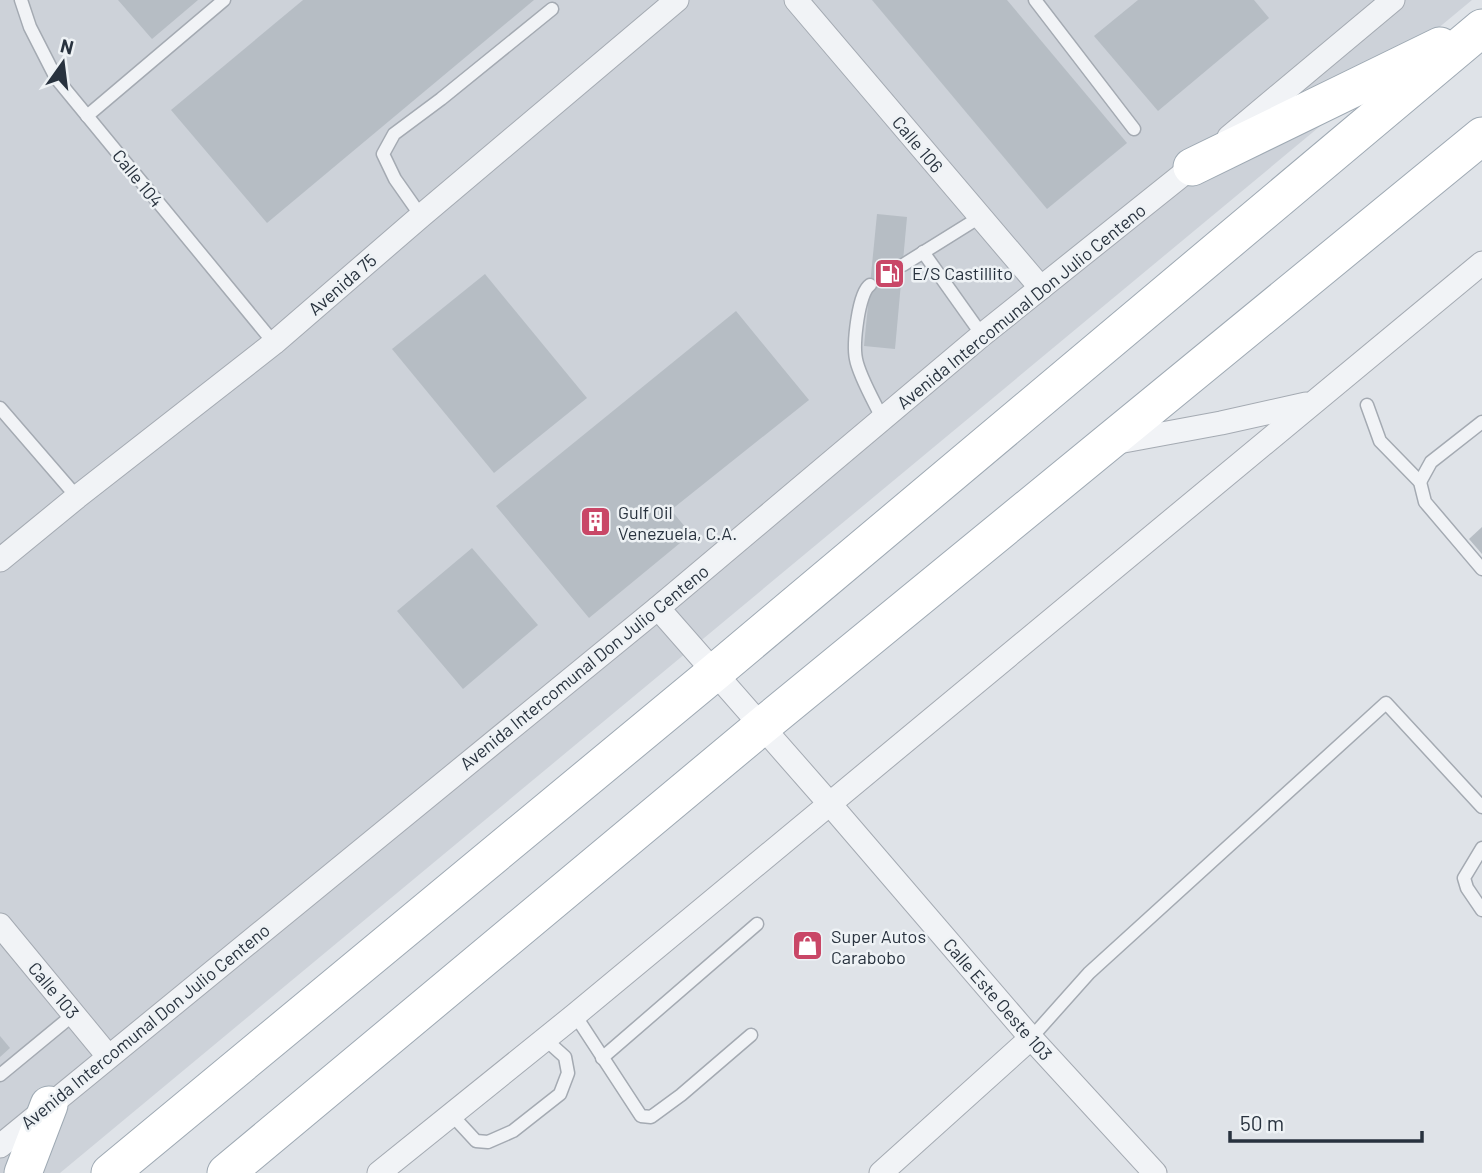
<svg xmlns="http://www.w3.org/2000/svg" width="1482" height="1173" font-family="Barlow,sans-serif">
	<rect width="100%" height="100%" fill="#dfe3e8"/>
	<polygon fill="#cdd2d9" points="0,0 1472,0 60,1173 0,1173"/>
	<g fill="#b6bdc4">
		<polygon points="118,0 198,0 152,39"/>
		<polygon points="303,0 534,0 267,223 171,110"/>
		<polygon points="872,0 1007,0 1127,143 1047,209"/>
		<polygon points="1138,0 1254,0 1269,18 1158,111 1094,36"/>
		<polygon points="877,214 907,217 895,349 864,346"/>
		<polygon points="485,274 587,398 494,473 392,349"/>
		<polygon points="736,311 809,400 671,510 691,534 589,618 496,506"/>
		<polygon points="1482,527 1482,554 1469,539"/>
		<polygon points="472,548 538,625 463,689 397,611"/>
		<polygon points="0,1036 10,1048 0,1057"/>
	</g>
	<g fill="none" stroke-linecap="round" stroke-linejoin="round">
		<defs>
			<g id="service">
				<polyline points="21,0 30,27 56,78 274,343"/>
				<polyline points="1035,0 1134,129"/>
				<polyline points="87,116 224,0"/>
				<polyline points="421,216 395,179 383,154 394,134 441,99 552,9"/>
				<polyline points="923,252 982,335"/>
				<polyline points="903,265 980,217"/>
				<path d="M 870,285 C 858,293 853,345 856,359 C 859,376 875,403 883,420"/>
				<polyline points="1367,405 1380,441 1420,482 1425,502 1482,569"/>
				<polyline points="0,408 77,497"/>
				<polyline points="1420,482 1431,462 1482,422"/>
				<polyline points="1482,848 1464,878 1467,888 1482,910"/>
				<polyline points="575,1015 641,1116 651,1117 681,1095 751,1035"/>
				<polyline points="1031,1038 1089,973 1386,703 1482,807"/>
				<polyline points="602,1058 757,924"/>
				<polyline points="0,1075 74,1014"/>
				<polyline points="451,1114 476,1141 488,1142 513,1131 560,1094 568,1073 565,1057 545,1039"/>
			</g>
			<g id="minor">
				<polyline points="796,0 1041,288"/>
				<polyline points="1229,137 1393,0"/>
				<polyline points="1113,443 1221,423 1306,404"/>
				<polyline points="0,560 77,497 274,343 421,216 677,0"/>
				<polyline points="658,608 829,803 1031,1038 1155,1173"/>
				<polyline points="0,925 108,1056"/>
				<polyline points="0,1146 658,608 982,335 1202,159"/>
				<polyline points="379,1173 575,1015 1482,263"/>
				<polyline points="881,1173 1031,1038"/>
			</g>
			<g id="primary">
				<polyline points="1192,167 1440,46"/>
				<polyline points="23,1173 49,1105"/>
				<polyline points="110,1173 714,673 1482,28"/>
				<polyline points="226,1173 762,726 1482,136"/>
			</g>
		</defs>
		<use href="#service" stroke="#a4aab2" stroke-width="15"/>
		<use href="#minor" stroke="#a4aab2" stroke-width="25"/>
		<use href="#primary" stroke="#9ea9b3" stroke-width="39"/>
		<use href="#service" stroke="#f1f3f6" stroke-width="12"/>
		<use href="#minor" stroke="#f1f3f6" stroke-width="23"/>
		<use href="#primary" stroke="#fff" stroke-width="37"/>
	</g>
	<defs>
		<symbol id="fuel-square" viewBox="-11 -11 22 22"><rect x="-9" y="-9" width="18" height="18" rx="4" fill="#c94767" stroke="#eef2f5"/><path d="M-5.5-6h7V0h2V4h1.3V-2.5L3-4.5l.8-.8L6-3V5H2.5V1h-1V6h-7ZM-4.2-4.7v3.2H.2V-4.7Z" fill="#fff"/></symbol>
		<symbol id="building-square" viewBox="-11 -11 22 22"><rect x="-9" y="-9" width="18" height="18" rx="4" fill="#c94767" stroke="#eef2f5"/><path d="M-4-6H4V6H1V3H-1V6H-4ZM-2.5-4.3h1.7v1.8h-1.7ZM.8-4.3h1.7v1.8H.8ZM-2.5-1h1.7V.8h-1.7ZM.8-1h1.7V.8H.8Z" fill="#fff"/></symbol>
		<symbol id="shop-square" viewBox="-11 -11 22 22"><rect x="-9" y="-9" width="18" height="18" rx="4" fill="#c94767" stroke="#eef2f5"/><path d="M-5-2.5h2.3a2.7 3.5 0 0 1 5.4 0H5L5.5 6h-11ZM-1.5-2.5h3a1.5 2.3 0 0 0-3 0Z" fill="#fff"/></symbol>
	</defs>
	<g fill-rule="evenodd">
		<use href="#fuel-square" x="872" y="256" width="35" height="35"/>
		<use href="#building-square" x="578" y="504" width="35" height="35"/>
		<use href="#shop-square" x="790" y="928" width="35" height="35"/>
	</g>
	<g text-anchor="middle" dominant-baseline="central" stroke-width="5" stroke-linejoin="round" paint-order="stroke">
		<g font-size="18" fill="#28323e" stroke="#eef2f5">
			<text transform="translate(918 144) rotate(50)">Calle 106</text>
			<text transform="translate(138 178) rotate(51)">Calle 104</text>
			<text transform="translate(342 284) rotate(-41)">Avenida 75</text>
			<text transform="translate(1021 306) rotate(-39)">Avenida Intercomunal Don Julio Centeno</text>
			<text transform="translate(584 667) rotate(-39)">Avenida Intercomunal Don Julio Centeno</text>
			<text transform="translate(54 990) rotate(50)">Calle 103</text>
			<text transform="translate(998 999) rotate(49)">Calle Este Oeste 103</text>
			<text transform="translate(145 1026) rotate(-39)">Avenida Intercomunal Don Julio Centeno</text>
		</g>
		<g font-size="18" fill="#28323e" stroke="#eef2f5" text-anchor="start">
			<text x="912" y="273">E/S Castillito</text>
			<text x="618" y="512">Gulf Oil<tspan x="618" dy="21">Venezuela, C.A.</tspan></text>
			<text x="831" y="936">Super Autos<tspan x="831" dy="21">Carabobo</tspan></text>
		</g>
	</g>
	<g transform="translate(63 63) rotate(14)" stroke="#eef2f5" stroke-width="5" paint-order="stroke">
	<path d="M0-5L12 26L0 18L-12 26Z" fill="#28323e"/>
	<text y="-10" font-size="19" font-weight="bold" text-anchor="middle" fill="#28323e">N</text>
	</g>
	<path d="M1230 1131v10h192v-10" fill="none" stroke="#28323e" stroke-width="3.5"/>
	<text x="1240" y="1131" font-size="21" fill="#28323e" stroke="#eef2f5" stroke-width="5" paint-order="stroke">50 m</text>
</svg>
